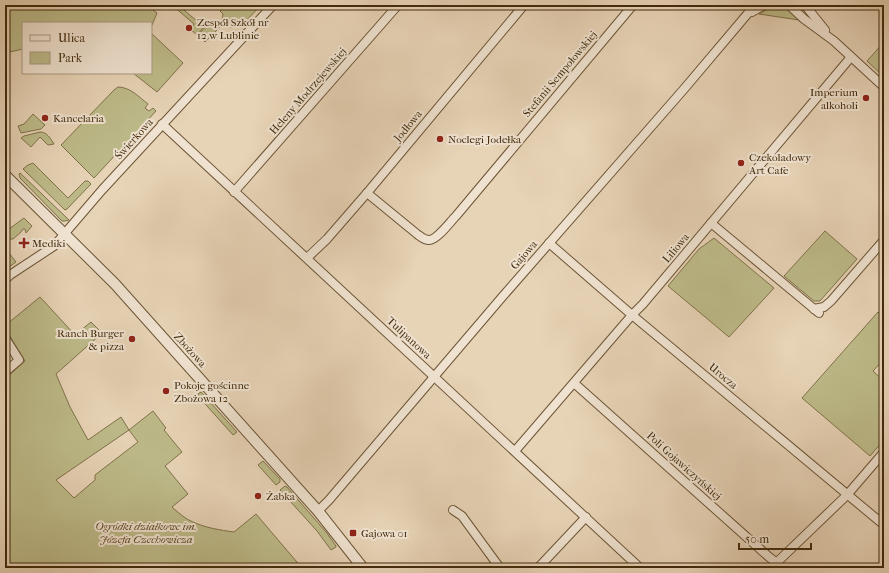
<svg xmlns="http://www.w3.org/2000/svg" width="889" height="573" font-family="'IM FELL French Canon',serif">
	<rect width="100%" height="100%" fill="#e7d3b6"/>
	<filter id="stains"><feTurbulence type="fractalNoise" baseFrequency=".005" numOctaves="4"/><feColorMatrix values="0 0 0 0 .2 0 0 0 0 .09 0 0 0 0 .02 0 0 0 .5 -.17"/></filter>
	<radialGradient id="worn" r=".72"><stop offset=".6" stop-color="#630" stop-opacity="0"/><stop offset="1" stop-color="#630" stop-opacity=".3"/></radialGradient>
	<g fill="#bdba89" stroke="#80724a" fill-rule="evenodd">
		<polygon points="5,5 147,5 157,13 152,25 151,25 151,23 23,23 23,49 5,53"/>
		<polygon points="172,5 178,5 204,27 197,35 190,29 194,24"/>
		<polygon points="225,5 261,5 246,21 237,23 231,28 222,20 223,14 220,11"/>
		<path d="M 774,6 C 787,6 790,11 799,20 L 759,14 Z"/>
		<polygon points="209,23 214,26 219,24 221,26 205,42 198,35"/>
		<polygon points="151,33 183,63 157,92 133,73 151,73"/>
		<polygon points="884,42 884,77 867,61"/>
		<path d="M 118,87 C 130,87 139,97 148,104 L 145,108 L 149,111 L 153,108 L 156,111 L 94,178 L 61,145 L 114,90 Z"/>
		<polygon points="33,114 45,125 41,129 21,133 18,126 24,124"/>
		<path d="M 40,132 C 47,132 50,138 54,144 L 48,145 L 40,137 L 31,147 L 21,138 L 24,136 Z"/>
		<polygon points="33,163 68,198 85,181 88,181 91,184 67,209 65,210 23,169 28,165"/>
		<polygon points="20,173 69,220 65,221 62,221 20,178 19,174"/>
		<polygon points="24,218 32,226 26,233 25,229 23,229 21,232 13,239 10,239 6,249 16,262 5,270 5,232"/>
		<polygon points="825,231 857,259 820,301 814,301 784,276"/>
		<polygon points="714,238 774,288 729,337 668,286 699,249"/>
		<path d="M 40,297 L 75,335 L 91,322 L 102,333 L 56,374 L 70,407 L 88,440 L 121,417 L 129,430 L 153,411 L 166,428 L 164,430 L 182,452 L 165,466 L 188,494 L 172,507 C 179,513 185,519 193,522 C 206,528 220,530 234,532 L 256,514 L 302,568 L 5,568 L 5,379 L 25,361 L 8,333 L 7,324 ZM 129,430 L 138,442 L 95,475 L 95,480 L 74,498 L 56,480 Z"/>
		<polygon points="878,312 884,317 884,359 873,371 884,381 884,440 870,456 802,398"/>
		<polygon points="201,392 237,432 233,435 198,396 198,394"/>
		<polygon points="263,461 280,479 280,482 276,485 258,465"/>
		<polygon points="285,486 287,487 326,532 336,546 336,547 331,550 317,531 280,490"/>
	</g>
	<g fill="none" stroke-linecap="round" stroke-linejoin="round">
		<defs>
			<g id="minor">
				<polyline points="789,5 804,19 834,41 884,87"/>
				<polyline points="805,5 825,30"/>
				<polyline points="752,12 764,5"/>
				<polyline points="162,124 640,568"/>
				<polyline points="234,192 398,5"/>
				<path d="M 367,193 L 417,234 C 420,236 424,240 429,240 C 437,240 450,222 456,216 L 633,5"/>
				<polyline points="711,223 819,313"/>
				<polyline points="549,243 632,315 884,525"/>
				<polyline points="307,258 327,239 367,193 524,5"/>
				<polyline points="5,280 10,275 54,246 102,190 273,5"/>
				<polyline points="814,309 824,307 831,301 884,240"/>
				<polyline points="5,338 19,360 5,372"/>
				<polyline points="574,383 769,557 773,560 778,568"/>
				<polyline points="515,451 632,315 643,304 851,57"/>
				<polyline points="453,510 462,516 500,568"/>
				<polyline points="318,511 329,500 503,296 684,89 755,5"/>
				<polyline points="538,568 586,517"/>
				<polyline points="771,568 847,495 884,452"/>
			</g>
			<polyline id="tertiary" points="5,175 115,284 318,511 363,568"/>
		</defs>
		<use href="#minor" stroke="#6c5536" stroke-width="10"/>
		<use href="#tertiary" stroke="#6c5536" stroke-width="12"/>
		<use href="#minor" stroke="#efe2d0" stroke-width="8"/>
		<use href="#tertiary" stroke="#efe2d0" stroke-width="10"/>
	</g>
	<g fill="#8f2418" stroke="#efe2d0" stroke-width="1.5">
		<circle cx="189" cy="28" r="4"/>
		<circle cx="866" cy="98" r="4"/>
		<circle cx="45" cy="118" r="4"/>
		<circle cx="440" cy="139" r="4"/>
		<circle cx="741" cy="163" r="4"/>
		<path d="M22 237h4v4h4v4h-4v4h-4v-4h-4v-4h4z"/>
		<circle cx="132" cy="339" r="4"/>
		<circle cx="166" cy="391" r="4"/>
		<circle cx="258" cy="496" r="4"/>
		<rect x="349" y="529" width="8" height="8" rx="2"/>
	</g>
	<g text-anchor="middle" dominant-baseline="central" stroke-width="4" stroke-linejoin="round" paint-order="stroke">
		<g font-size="11" fill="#432b0c" stroke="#efe2d0" text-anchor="start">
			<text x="197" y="22">Zespół Szkół nr<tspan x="197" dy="13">12 w Lublinie</tspan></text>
			<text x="858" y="92" text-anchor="end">Imperium<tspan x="858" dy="13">alkoholi</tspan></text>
			<text x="53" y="118">Kancelaria</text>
			<text x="448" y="139">Noclegi Jodełka</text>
			<text x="749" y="157">Czekoladowy<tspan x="749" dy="13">Art Cafe</tspan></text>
			<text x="32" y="243">Mediki</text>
			<text x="124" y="333" text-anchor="end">Ranch Burger<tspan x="124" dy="13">&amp; pizza</tspan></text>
			<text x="174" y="385">Pokoje gościnne<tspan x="174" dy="13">Zbożowa 12</tspan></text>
			<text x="266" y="496">Żabka</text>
			<text x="361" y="533">Gajowa 01</text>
		</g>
		<g font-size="11" fill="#432b0c" stroke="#efe2d0">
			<text transform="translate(560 74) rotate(-50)">Stefanii Sempołowskiej</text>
			<text transform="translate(308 91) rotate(-49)">Heleny Modrzejewskiej</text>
			<text transform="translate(408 126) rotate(-50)">Jodłowa</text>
			<text transform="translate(134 139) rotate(-48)">Świerkowa</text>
			<text transform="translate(676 248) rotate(-50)">Liliowa</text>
			<text transform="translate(524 255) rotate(-49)">Gajowa</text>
			<text transform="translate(409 338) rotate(43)">Tulipanowa</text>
			<text transform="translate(190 350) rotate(48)">Zbożowa</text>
			<text transform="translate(723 376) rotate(40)">Urocza</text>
			<text transform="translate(684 466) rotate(42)">Poli Gojawiczyńskiej</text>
		</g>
		<g font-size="11" font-style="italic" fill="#5b4825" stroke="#efe2d0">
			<text x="146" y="526">Ogródki działkowe im.<tspan x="146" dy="13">Józefa Czechowicza</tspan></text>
		</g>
	</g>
	<rect width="889" height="573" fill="none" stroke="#e7d3b6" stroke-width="20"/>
	<rect x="6" y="6" width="877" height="561" fill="none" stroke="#432b0c" stroke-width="2"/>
	<rect x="10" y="10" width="869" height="553" fill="none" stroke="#432b0c"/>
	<rect x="22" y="22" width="130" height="52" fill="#efe2d0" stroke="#aa9982"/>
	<rect x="30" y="35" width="20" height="6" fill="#efe2d0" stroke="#aa9982"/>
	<text x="58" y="42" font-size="12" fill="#432b0c">Ulica</text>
	<rect x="30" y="52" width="20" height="12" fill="#bdba89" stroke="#aa9982"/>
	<text x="58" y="62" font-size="12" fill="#432b0c">Park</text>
	<path d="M739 543v6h72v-6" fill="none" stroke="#432b0c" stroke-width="2"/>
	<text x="745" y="543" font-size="12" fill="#432b0c" stroke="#efe2d0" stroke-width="3" paint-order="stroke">50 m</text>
	<rect width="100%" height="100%" filter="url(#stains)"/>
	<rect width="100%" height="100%" fill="url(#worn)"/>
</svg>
